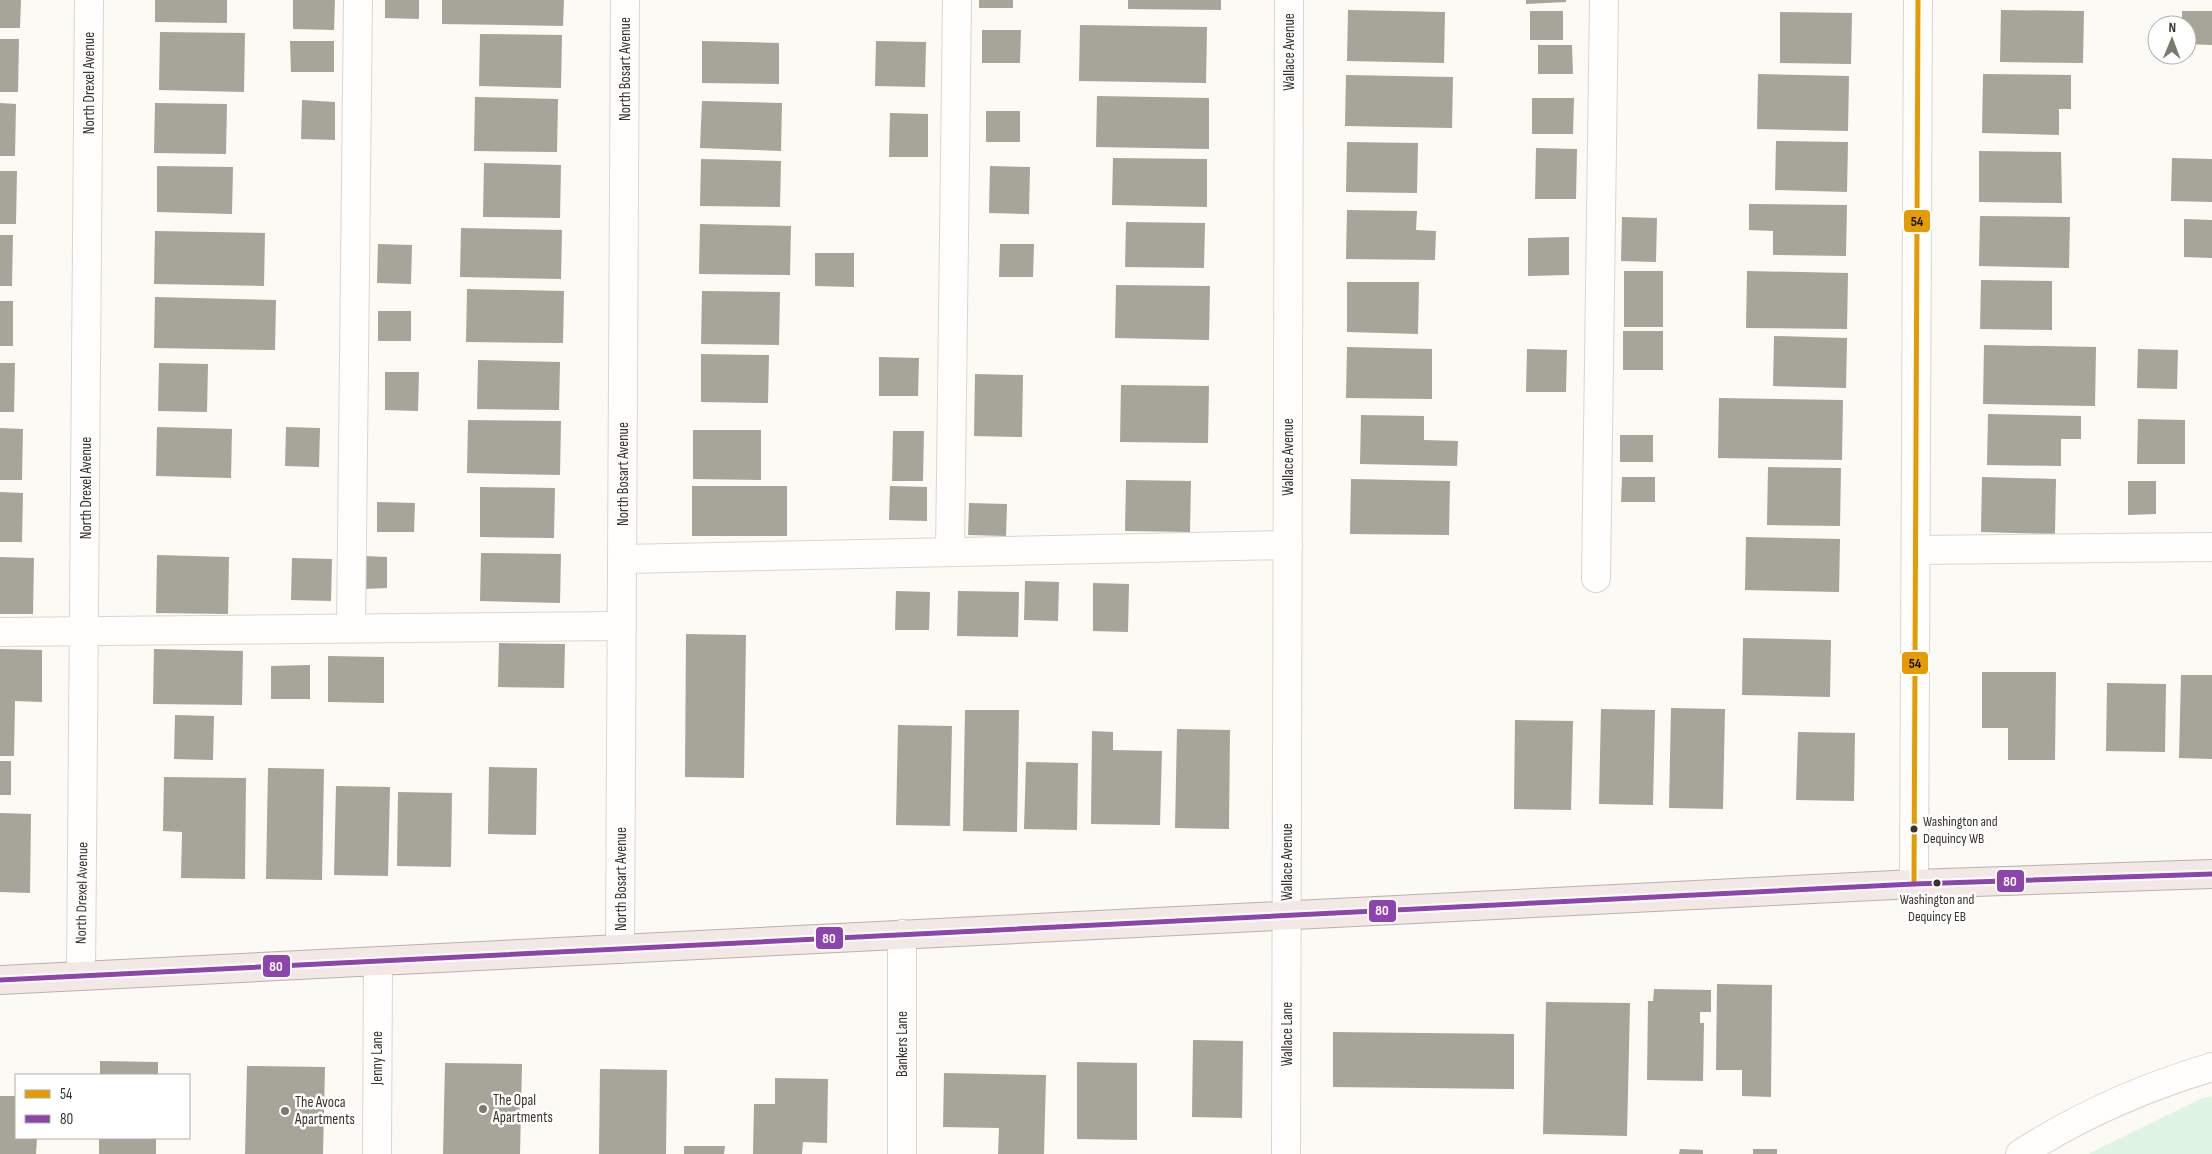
<svg xmlns="http://www.w3.org/2000/svg" width="2212" height="1154" font-family="'Sofia Sans Condensed',sans-serif">
	<rect width="100%" height="100%" fill="#fcfaf4"/>
	<polygon fill="#e0f4e4" points="2212,1096 2212,1154 2088,1154 2200,1099"/>
	<g fill="#a7a49a">
		<polygon points="0,0 21,0 20,28 0,28"/>
		<polygon points="155,0 227,0 227,23 155,22"/>
		<polygon points="293,0 335,0 334,30 293,29"/>
		<polygon points="385,0 419,0 419,19 385,18"/>
		<polygon points="442,0 564,0 563,26 442,24"/>
		<rect x="979" y="0" width="34" height="8"/>
		<polygon points="1128,0 1221,0 1221,10 1128,9"/>
		<polygon points="1526,0 1566,0 1566,2 1526,4"/>
		<polygon points="1348,10 1445,12 1444,63 1347,61"/>
		<polygon points="2001,10 2084,11 2083,63 2000,62"/>
		<rect x="1530" y="11" width="33" height="29"/>
		<polygon points="2182,11 2212,11 2212,45 2187,44 2187,25 2182,25"/>
		<polygon points="1780,12 1852,13 1851,64 1780,63"/>
		<polygon points="1080,25 1207,27 1206,83 1079,81"/>
		<polygon points="982,30 1021,30 1020,63 982,63"/>
		<polygon points="160,32 245,33 244,92 159,90"/>
		<polygon points="480,34 562,35 561,88 479,86"/>
		<polygon points="0,39 19,39 18,92 0,92"/>
		<polygon points="290,41 334,41 334,72 291,72"/>
		<polygon points="702,41 779,43 779,84 702,83"/>
		<polygon points="876,41 926,42 925,87 875,86"/>
		<polygon points="1538,45 1572,45 1573,74 1538,74"/>
		<polygon points="1758,74 1849,76 1848,131 1757,129"/>
		<polygon points="1983,74 2071,75 2071,109 2059,109 2059,135 1982,133"/>
		<polygon points="1346,75 1453,77 1452,128 1345,126"/>
		<polygon points="1097,96 1209,98 1209,149 1096,147"/>
		<polygon points="475,97 558,99 557,152 474,151"/>
		<polygon points="1532,98 1574,98 1573,134 1532,134"/>
		<polygon points="302,100 335,102 335,140 301,139"/>
		<polygon points="702,101 782,103 781,151 700,148"/>
		<polygon points="0,103 16,104 15,156 0,156"/>
		<polygon points="155,103 227,104 226,154 154,153"/>
		<rect x="986" y="111" width="34" height="31"/>
		<polygon points="890,113 928,114 928,157 889,157"/>
		<polygon points="1776,141 1848,142 1847,192 1775,190"/>
		<polygon points="1347,142 1418,143 1417,193 1346,192"/>
		<polygon points="1536,148 1577,149 1576,199 1535,199"/>
		<polygon points="1979,151 2061,152 2062,203 1979,202"/>
		<polygon points="1113,158 1207,159 1207,207 1112,205"/>
		<polygon points="2172,158 2212,159 2212,202 2171,201"/>
		<polygon points="701,159 781,161 780,207 700,206"/>
		<polygon points="484,163 561,165 560,218 483,217"/>
		<polygon points="157,166 233,167 232,214 157,212"/>
		<polygon points="990,166 1030,167 1029,214 989,213"/>
		<polygon points="0,171 17,171 16,224 0,224"/>
		<polygon points="1749,204 1847,205 1846,256 1773,255 1773,231 1749,230"/>
		<polygon points="1347,210 1417,211 1416,230 1436,231 1435,260 1346,259"/>
		<polygon points="1980,216 2070,217 2069,268 1979,266"/>
		<polygon points="1622,217 1657,218 1656,262 1621,261"/>
		<polygon points="2184,219 2212,220 2212,258 2184,257"/>
		<polygon points="1126,222 1205,223 1204,268 1125,267"/>
		<polygon points="700,224 791,226 790,275 699,274"/>
		<polygon points="461,228 562,230 561,279 460,277"/>
		<polygon points="155,231 265,233 264,286 154,284"/>
		<polygon points="0,235 13,235 12,286 0,286"/>
		<polygon points="1569,237 1569,275 1528,276 1528,238"/>
		<polygon points="378,244 412,245 411,284 377,283"/>
		<polygon points="1000,244 1034,244 1033,277 999,277"/>
		<polygon points="815,253 854,253 854,287 815,286"/>
		<rect x="1624" y="271" width="39" height="56"/>
		<polygon points="1747,271 1848,273 1847,329 1746,328"/>
		<polygon points="1981,280 2052,281 2052,330 1980,329"/>
		<polygon points="1347,282 1419,282 1418,334 1347,332"/>
		<polygon points="1116,285 1210,286 1209,340 1115,338"/>
		<polygon points="467,289 564,291 563,343 466,342"/>
		<polygon points="702,291 780,292 779,345 701,344"/>
		<polygon points="155,297 276,300 275,350 154,348"/>
		<rect x="0" y="301" width="13" height="45"/>
		<rect x="378" y="311" width="33" height="30"/>
		<rect x="1623" y="331" width="40" height="39"/>
		<polygon points="1774,336 1847,338 1846,388 1773,386"/>
		<polygon points="1984,345 2096,347 2095,406 1983,404"/>
		<polygon points="1347,347 1432,349 1432,399 1346,398"/>
		<polygon points="1527,349 1567,350 1566,392 1526,392"/>
		<polygon points="2138,349 2178,350 2177,389 2137,388"/>
		<polygon points="701,354 769,355 768,403 701,402"/>
		<polygon points="879,357 919,358 918,396 879,396"/>
		<polygon points="478,360 560,362 559,410 477,409"/>
		<polygon points="0,363 15,363 14,412 0,412"/>
		<polygon points="159,363 208,364 207,412 158,411"/>
		<polygon points="385,372 419,372 418,411 385,410"/>
		<polygon points="975,374 1023,375 1022,437 974,436"/>
		<polygon points="1121,385 1209,386 1208,443 1120,442"/>
		<polygon points="1719,398 1843,400 1842,460 1718,458"/>
		<polygon points="1988,414 2081,416 2081,439 2061,439 2061,466 1987,465"/>
		<polygon points="1361,415 1424,416 1424,440 1458,441 1457,466 1360,464"/>
		<polygon points="2138,419 2185,420 2185,464 2137,464"/>
		<polygon points="468,420 561,421 560,475 467,473"/>
		<polygon points="157,427 232,429 231,478 156,476"/>
		<polygon points="286,427 320,428 319,467 285,466"/>
		<polygon points="0,428 23,429 22,480 0,480"/>
		<polygon points="693,430 761,430 761,480 693,479"/>
		<polygon points="893,431 924,431 923,481 892,481"/>
		<rect x="1620" y="435" width="33" height="27"/>
		<polygon points="1768,467 1841,468 1840,526 1767,525"/>
		<polygon points="1622,477 1655,477 1655,502 1621,502"/>
		<polygon points="1982,477 2056,479 2055,534 1981,532"/>
		<polygon points="1351,479 1450,481 1449,535 1350,534"/>
		<polygon points="1126,480 1191,481 1190,532 1125,531"/>
		<polygon points="2128,481 2156,481 2156,514 2128,515"/>
		<rect x="692" y="486" width="95" height="50"/>
		<polygon points="890,486 927,487 927,521 889,520"/>
		<polygon points="480,487 555,488 554,538 480,537"/>
		<polygon points="0,492 23,493 22,542 0,542"/>
		<polygon points="377,502 415,503 414,532 377,532"/>
		<polygon points="969,503 1007,504 1006,536 968,535"/>
		<polygon points="1746,537 1840,539 1839,592 1745,590"/>
		<polygon points="481,553 561,554 560,603 480,601"/>
		<polygon points="157,555 229,557 228,614 156,613"/>
		<polygon points="364,556 387,557 387,588 364,589"/>
		<polygon points="0,557 34,558 33,614 0,614"/>
		<polygon points="292,558 332,559 331,601 291,600"/>
		<polygon points="1025,581 1059,582 1058,621 1024,620"/>
		<polygon points="1093,583 1129,584 1128,632 1093,631"/>
		<polygon points="896,591 930,592 929,630 895,630"/>
		<polygon points="958,591 1019,592 1018,637 957,636"/>
		<polygon points="686,634 746,635 744,778 685,777"/>
		<polygon points="1743,638 1831,640 1830,697 1742,695"/>
		<polygon points="499,643 565,644 564,688 498,687"/>
		<polygon points="0,649 42,650 42,702 15,701 14,756 0,756"/>
		<polygon points="154,649 243,651 242,705 153,704"/>
		<polygon points="328,656 384,657 384,703 328,702"/>
		<polygon points="310,665 310,699 271,699 271,666"/>
		<polygon points="1982,672 2056,672 2055,760 2008,760 2008,728 1982,728"/>
		<polygon points="2181,675 2212,675 2212,759 2179,758"/>
		<polygon points="2107,683 2166,684 2165,752 2106,751"/>
		<polygon points="1671,708 1725,709 1723,809 1669,808"/>
		<polygon points="1601,709 1655,710 1653,805 1599,804"/>
		<polygon points="965,710 1019,710 1017,832 963,831"/>
		<polygon points="175,715 214,716 213,760 174,759"/>
		<polygon points="1515,720 1573,721 1571,810 1514,809"/>
		<polygon points="898,725 952,726 950,826 896,825"/>
		<polygon points="1177,729 1230,730 1229,829 1175,828"/>
		<polygon points="1092,731 1113,732 1113,750 1162,751 1160,825 1091,824"/>
		<polygon points="1798,732 1855,733 1854,801 1796,800"/>
		<rect x="0" y="761" width="11" height="34"/>
		<polygon points="1026,762 1078,763 1077,830 1024,829"/>
		<polygon points="489,767 537,768 536,835 488,834"/>
		<polygon points="268,768 324,769 322,880 266,879"/>
		<polygon points="164,777 246,778 245,879 181,878 182,832 163,831"/>
		<polygon points="336,786 390,787 388,876 334,875"/>
		<polygon points="398,792 452,793 451,867 397,866"/>
		<polygon points="0,813 31,814 30,893 0,892"/>
		<polygon points="1717,984 1772,985 1771,1097 1742,1096 1742,1070 1716,1070"/>
		<polygon points="1654,989 1711,990 1711,1012 1700,1012 1700,1023 1704,1023 1703,1081 1647,1080 1648,1001 1653,1001"/>
		<polygon points="1546,1002 1630,1003 1627,1136 1543,1134"/>
		<polygon points="1333,1032 1514,1034 1514,1089 1333,1087"/>
		<polygon points="1193,1040 1243,1041 1242,1118 1192,1117"/>
		<polygon points="100,1061 158,1062 158,1075 100,1075"/>
		<polygon points="1077,1062 1137,1063 1137,1140 1077,1139"/>
		<polygon points="445,1063 522,1064 520,1154 443,1154"/>
		<polygon points="247,1066 325,1067 323,1154 245,1154"/>
		<polygon points="600,1069 667,1070 666,1154 599,1154"/>
		<polygon points="944,1073 1046,1075 1044,1154 998,1154 999,1128 943,1127"/>
		<polygon points="775,1078 828,1079 827,1143 803,1142 802,1154 753,1154 754,1104 775,1104"/>
		<polygon points="0,1096 16,1096 16,1138 37,1138 36,1154 0,1154"/>
		<rect x="99" y="1138" width="57" height="16"/>
		<polygon points="684,1146 725,1146 724,1154 684,1154"/>
		<polygon points="1680,1149 1703,1150 1703,1154 1679,1154"/>
		<rect x="1753" y="1149" width="24" height="5"/>
	</g>
	<g fill="none" stroke-linecap="round" stroke-linejoin="round">
		<defs>
			<g id="minor">
				<polyline points="1916,550 2212,547"/>
				<polyline points="950,552 957,0"/>
				<polyline points="623,559 1288,545"/>
				<polyline points="1596,578 1604,0"/>
				<polyline points="351,628 358,0"/>
				<polyline points="0,632 622,626"/>
				<polyline points="1914,884 1918,0"/>
				<polyline points="620,949 625,0"/>
				<polyline points="81,976 89,0"/>
				<polyline points="377,1154 378,961"/>
				<polyline points="902,1154 902,934"/>
				<polyline points="1286,1154 1289,0"/>
				<path d="M 2020,1154 C 2079,1116 2145,1087 2212,1067"/>
			</g>
			<polyline id="major" points="0,980 1914,884 2212,874"/>
		</defs>
		<use href="#minor" stroke="#d9d6cf" stroke-width="30"/>
		<use href="#major" stroke="#c1aea9" stroke-width="30"/>
		<use href="#minor" stroke="#fffefd" stroke-width="28"/>
		<use href="#major" stroke="#f2e8e6" stroke-width="28"/>
		<defs>
			<polyline id="bus-1" points="1914,884 1918,0"/>
			<polyline id="bus-2" points="0,980 1914,884 2212,874"/>
		</defs>
		<use href="#bus-1" stroke="#fff" stroke-width="9"/>
		<use href="#bus-2" stroke="#fff" stroke-width="9"/>
		<use href="#bus-1" stroke="#e49b04" stroke-width="5"/>
		<use href="#bus-2" stroke="#8e44ad" stroke-width="5"/>
	</g>
	<g fill="#38342b" stroke="#fff" stroke-width="2">
		<circle cx="1914" cy="829" r="4.5"/>
		<circle cx="1937" cy="883" r="4.5"/>
	</g>
	<g fill="#7d7971" stroke="#fff" stroke-width="2">
		<circle cx="483" cy="1109" r="5"/>
		<circle cx="285" cy="1111" r="5"/>
	</g>
	<g text-anchor="middle" dominant-baseline="central" stroke-width="5" stroke-linejoin="round" paint-order="stroke">
		<g font-size="14" fill="#38342b" stroke="#fff" text-anchor="start">
			<text x="1923" y="821">Washington and<tspan x="1923" dy="17">Dequincy WB</tspan></text>
			<text x="1937" y="899" text-anchor="middle">Washington and<tspan x="1937" dy="17">Dequincy EB</tspan></text>
		</g>
		<g font-size="15" fill="#38342b" stroke="#fff">
			<text transform="translate(1289 52) rotate(-90)">Wallace Avenue</text>
			<text transform="translate(625 69) rotate(-90)">North Bosart Avenue</text>
			<text transform="translate(89 83) rotate(-90)">North Drexel Avenue</text>
			<text transform="translate(1288 457) rotate(-90)">Wallace Avenue</text>
			<text transform="translate(623 474) rotate(-90)">North Bosart Avenue</text>
			<text transform="translate(86 488) rotate(-90)">North Drexel Avenue</text>
			<text transform="translate(1287 862) rotate(-90)">Wallace Avenue</text>
			<text transform="translate(621 879) rotate(-90)">North Bosart Avenue</text>
			<text transform="translate(82 893) rotate(-89)">North Drexel Avenue</text>
			<text transform="translate(1287 1034) rotate(-90)">Wallace Lane</text>
			<text transform="translate(902 1044) rotate(-90)">Bankers Lane</text>
			<text transform="translate(377 1058) rotate(-90)">Jenny Lane</text>
		</g>
		<g font-size="15" fill="#38342b" stroke="#fff" text-anchor="start">
			<text x="493" y="1100">The Opal<tspan x="493" dy="17">Apartments</tspan></text>
			<text x="295" y="1102">The Avoca<tspan x="295" dy="17">Apartments</tspan></text>
		</g>
	</g>
	<g stroke="#fff" stroke-width="2">
		<rect x="1903" y="209" width="28" height="24" rx="5" fill="#e49b04"/>
		<rect x="1901" y="651" width="28" height="24" rx="5" fill="#e49b04"/>
		<rect x="1996" y="869" width="29" height="24" rx="5" fill="#8e44ad"/>
		<rect x="1368" y="899" width="29" height="24" rx="5" fill="#8e44ad"/>
		<rect x="815" y="926" width="29" height="24" rx="5" fill="#8e44ad"/>
		<rect x="262" y="954" width="29" height="24" rx="5" fill="#8e44ad"/>
	</g>
	<g font-size="14" text-anchor="middle" font-weight="bold" fill="#fff">
		<text x="2010" y="886">80</text>
		<text x="1382" y="915">80</text>
		<text x="829" y="943">80</text>
		<text x="276" y="971">80</text>
	</g>
	<g font-size="14" text-anchor="middle" font-weight="bold" fill="#111">
		<text x="1917" y="226">54</text>
		<text x="1915" y="668">54</text>
	</g>
	<rect x="15" y="1074" width="175" height="65" fill="#ffffff" stroke="#afaeaa"/>
	<rect x="25" y="1090" width="25" height="8" fill="#e49b04" stroke="#afaeaa"/>
	<text x="60" y="1099" font-size="15" fill="#38342b">54</text>
	<rect x="25" y="1115" width="25" height="8" fill="#8e44ad" stroke="#afaeaa"/>
	<text x="60" y="1124" font-size="15" fill="#38342b">80</text>
	<g transform="translate(2172 40) rotate(1)"><circle r="24" fill="#ffffff" stroke="#afaeaa"/>
	<path d="M0-4L9 19L0 12L-9 19Z" fill="#7d7971"/>
	<text y="-8" font-size="14" font-weight="bold" text-anchor="middle" fill="#38342b">N</text>
	</g>
</svg>
